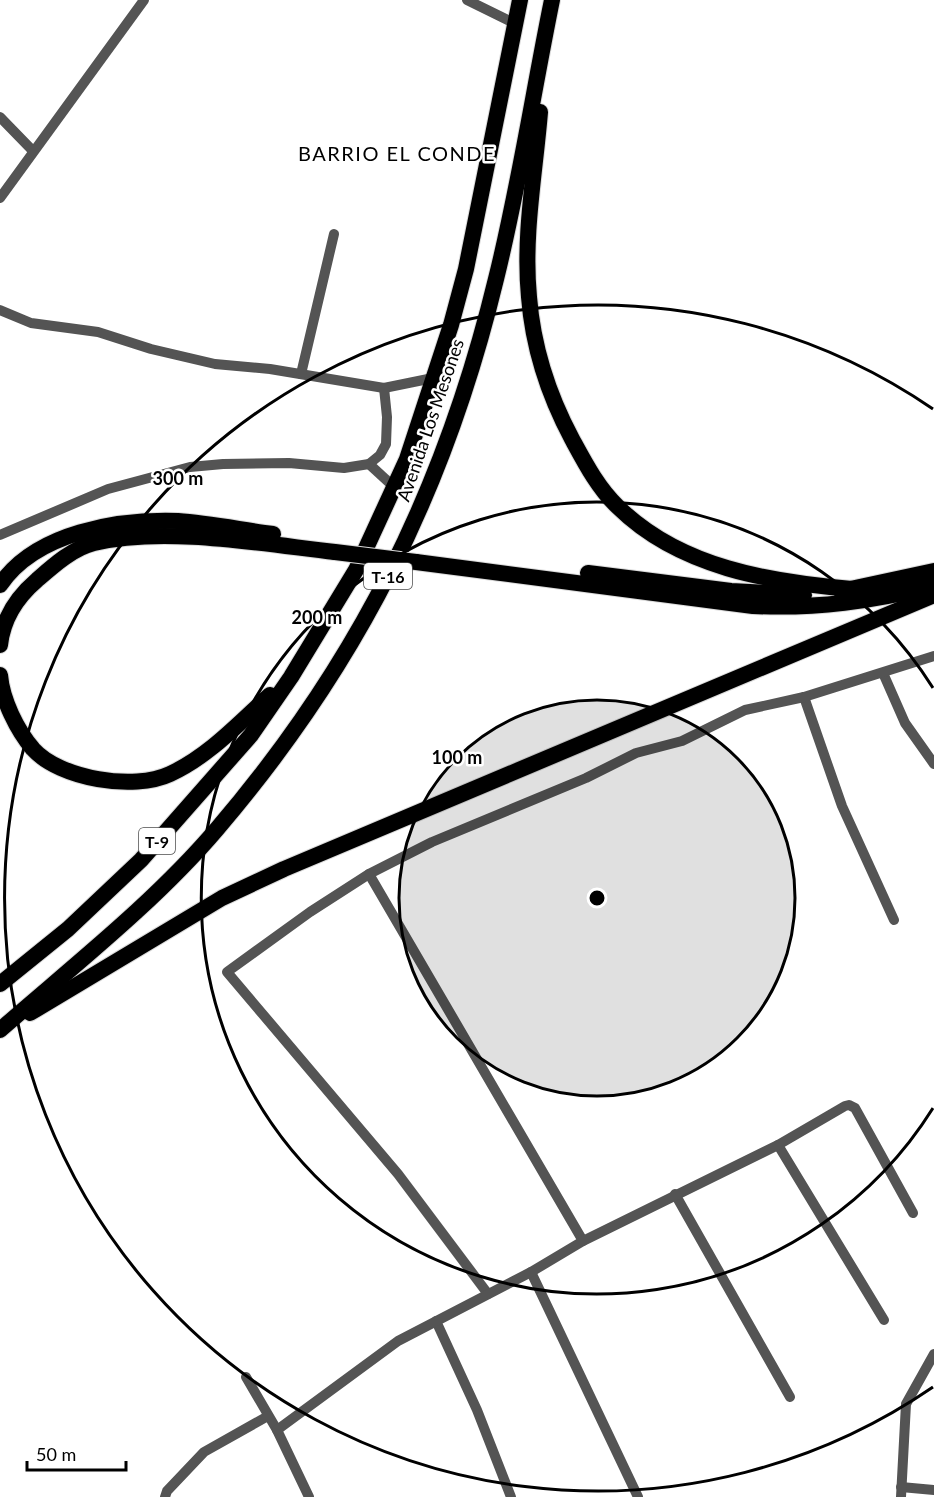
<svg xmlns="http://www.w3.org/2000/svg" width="934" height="1497" font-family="Lato,sans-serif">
	<rect width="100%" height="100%" fill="#fff"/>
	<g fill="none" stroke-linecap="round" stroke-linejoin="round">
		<defs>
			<g id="trunk">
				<path d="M 540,112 C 535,173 523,236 529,297 C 533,348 548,394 572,439 C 585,463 598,488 618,507 C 680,568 770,582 852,589"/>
				<path d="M 416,562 L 753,606 C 817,609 872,601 934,586"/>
				<polyline points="588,573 731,591 804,595"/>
				<path d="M 0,585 C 36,532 118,519 178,521 C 209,523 242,530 273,534"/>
				<polyline points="841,591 934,571"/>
				<path d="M 0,645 C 3,618 16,598 37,580 C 53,566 73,548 94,543 C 164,526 264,544 335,552"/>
				<path d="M 0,675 C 2,700 17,730 33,749 C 60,779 134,791 170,774 C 209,756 239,723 270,695"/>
				<polyline points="0,984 68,929 141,860 251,735 291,677 356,570 407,459 451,325 466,269 520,0"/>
				<polyline points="30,1013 222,898 284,869 934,595"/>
				<path d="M 0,1030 C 72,967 155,902 217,829 C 358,664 445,490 496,279 C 519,187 533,93 552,0"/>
			</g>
		</defs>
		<use href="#trunk" stroke="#dbdbdb" stroke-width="18"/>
		<g stroke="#545454" stroke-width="10">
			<polyline points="467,0 516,24"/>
			<polyline points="0,117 33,151"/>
			<polyline points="0,198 144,0"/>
			<polyline points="0,310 31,323 98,332 151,349 215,364 270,369 384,388 433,378"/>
			<polyline points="301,374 334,234"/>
			<polyline points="369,464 394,487"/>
			<polyline points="0,535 108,489 190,467 223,464 289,463 344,468 369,464 380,455 386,444 387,417 384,388"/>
			<polyline points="883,673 905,723 934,764"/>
			<polyline points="804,697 842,806 894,920"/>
			<polyline points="369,874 583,1241"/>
			<polyline points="778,1145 884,1320"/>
			<polyline points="675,1194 790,1397"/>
			<polyline points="531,1272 638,1497"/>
			<polyline points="488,1294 398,1174 227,972 310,912 369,874 432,842 586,778 636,753 682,741 745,710 804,697 934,656"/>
			<polyline points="436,1321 477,1410 511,1497"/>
			<polyline points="246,1377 277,1430 309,1497"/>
			<polyline points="277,1430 398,1341 531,1272 583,1241 778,1145 845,1106 849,1105 855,1108 913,1213"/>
			<polyline points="901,1487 934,1490"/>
			<polyline points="165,1497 167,1491 204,1452 268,1416"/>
			<polyline points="901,1497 906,1404 934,1354"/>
		</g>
		<use href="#trunk" stroke="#000" stroke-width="16"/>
		<defs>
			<polyline id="trunk-bridge" points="335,552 416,562"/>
		</defs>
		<use href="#trunk-bridge" stroke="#dbdbdb" stroke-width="18" stroke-linecap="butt"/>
		<use href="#trunk-bridge" stroke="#000" stroke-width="16"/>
	</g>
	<circle cx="597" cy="898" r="198" fill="#000" fill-opacity=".12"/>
	<g fill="none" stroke="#000" stroke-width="3">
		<circle cx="597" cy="898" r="198"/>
		<path d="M933 1108A396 396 0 1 1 933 688"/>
		<path d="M933 1387A593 593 0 1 1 933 409"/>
	</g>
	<g text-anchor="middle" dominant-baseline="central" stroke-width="5" stroke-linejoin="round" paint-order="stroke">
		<g fill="#fff" stroke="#4c4c4c" stroke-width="1.5">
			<rect x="364" y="563" width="48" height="26" rx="4.5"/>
			<rect x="139" y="828" width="36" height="26" rx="4.5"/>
		</g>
		<g font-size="16" font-weight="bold" fill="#000">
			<text x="388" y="576">T-16</text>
			<text x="157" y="841">T-9</text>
		</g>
		<g font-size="18" fill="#000" stroke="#fff">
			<text transform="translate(430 420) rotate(-71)">Avenida Los Mesones</text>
		</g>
		<g font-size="20" letter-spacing="1.5" fill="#000" stroke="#fff">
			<text x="397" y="153">BARRIO EL CONDE</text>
		</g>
	</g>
	<circle cx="597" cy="898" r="9" fill="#000" stroke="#fff" stroke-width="3"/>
	<g font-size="18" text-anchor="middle" font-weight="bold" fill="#000" stroke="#fff" stroke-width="5" stroke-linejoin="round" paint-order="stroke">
		<text x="178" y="485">300 m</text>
		<text x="317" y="624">200 m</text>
		<text x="457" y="764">100 m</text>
	</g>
	<path d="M27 1461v9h99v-9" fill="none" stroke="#000000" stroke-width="3"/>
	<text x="36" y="1461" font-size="18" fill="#000000" stroke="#ffffff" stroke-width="4.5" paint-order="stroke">50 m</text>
</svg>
